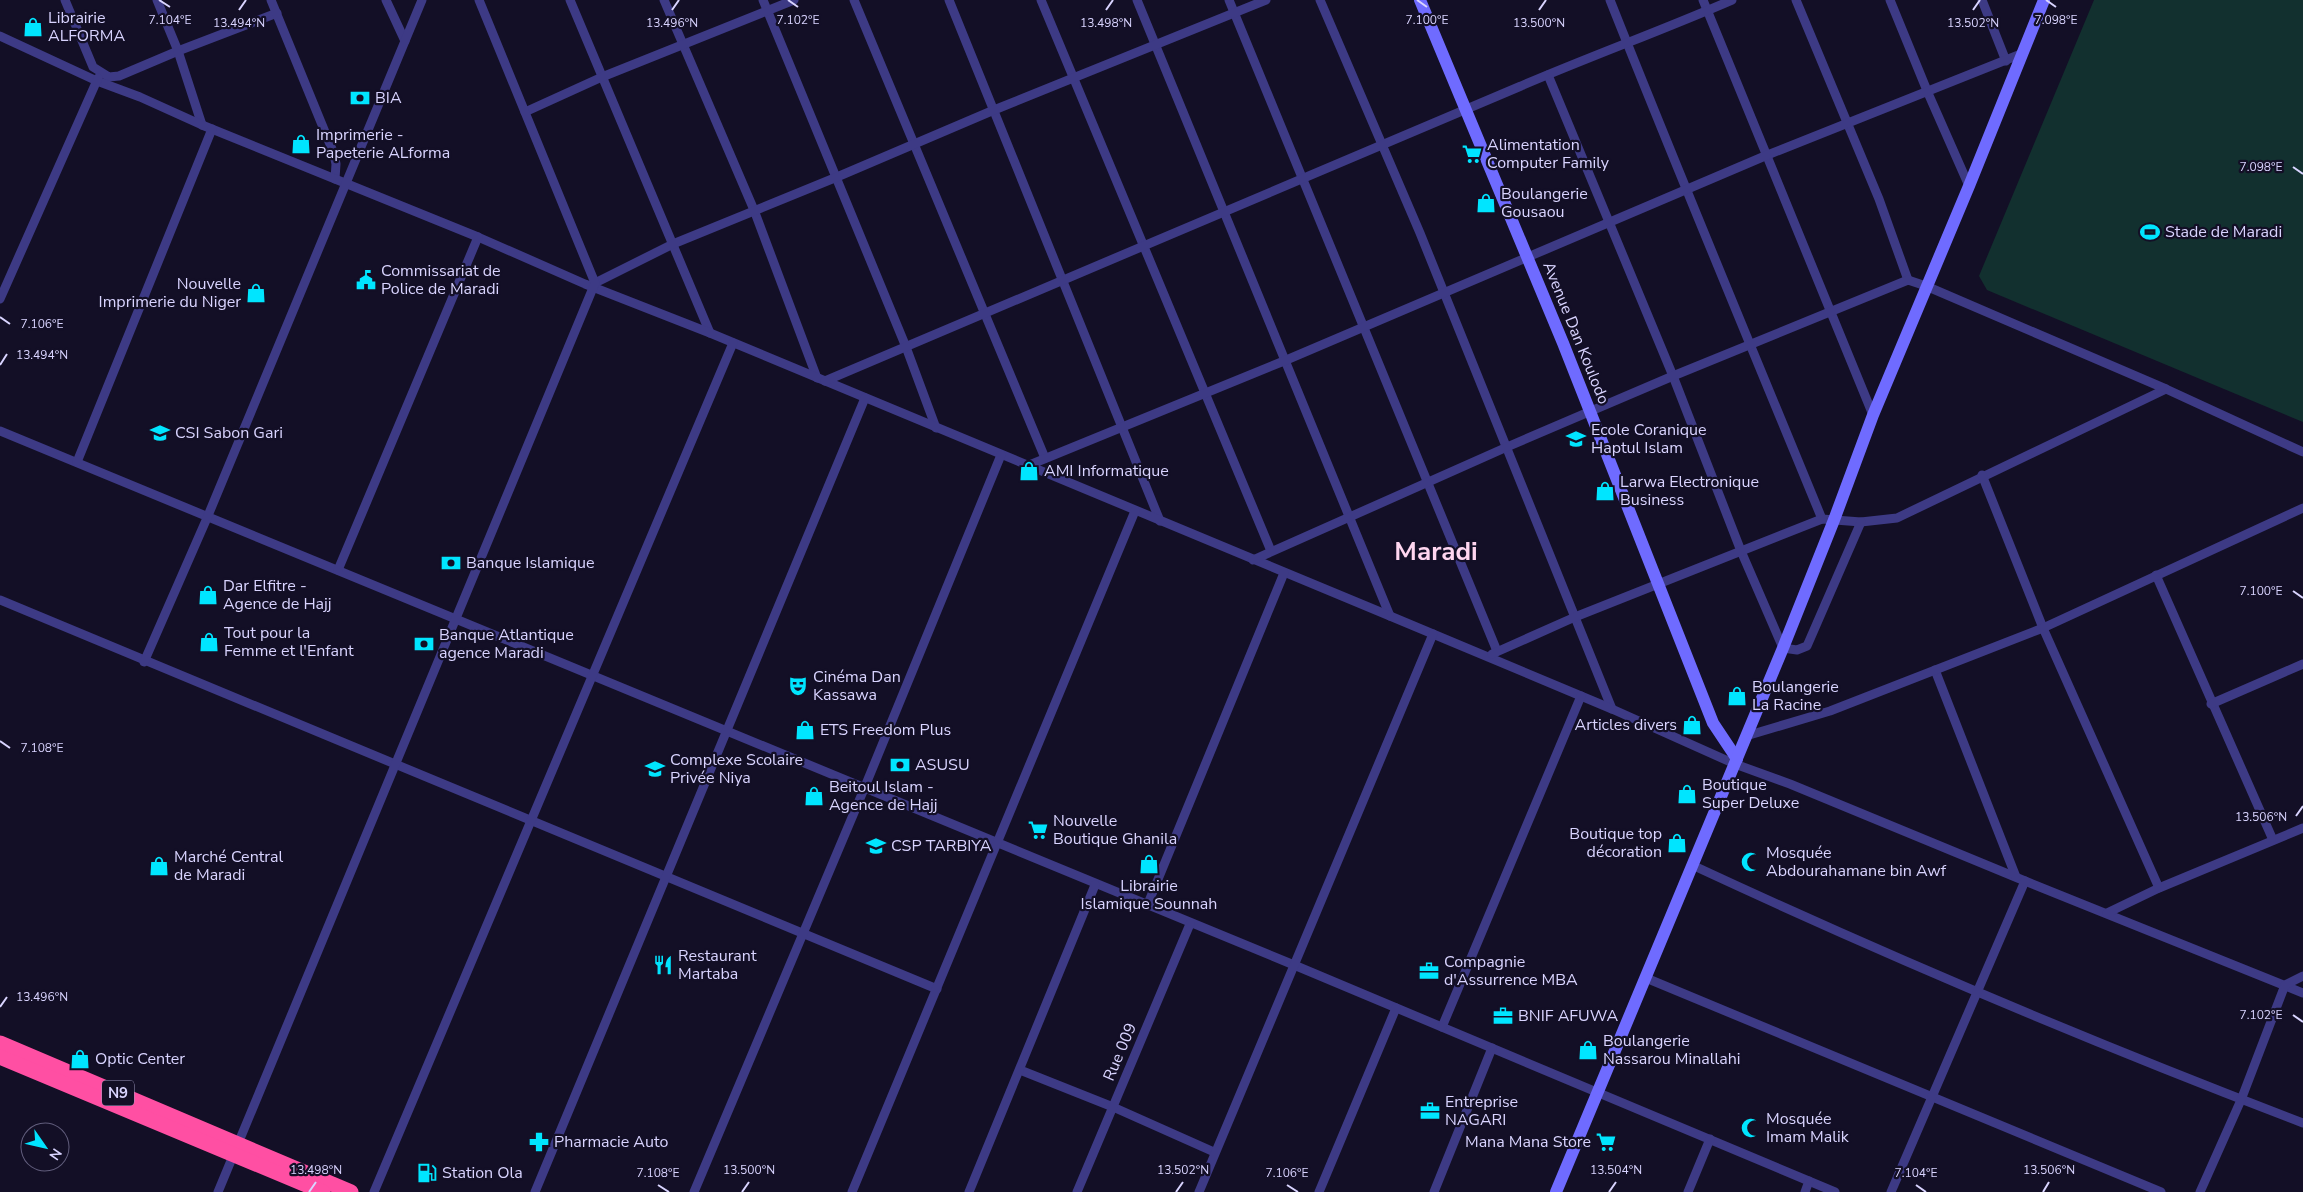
<svg xmlns="http://www.w3.org/2000/svg" width="2303" height="1192" font-family="'Nunito Sans',sans-serif">
	<rect width="100%" height="100%" fill="#130f26"/>
	<polygon fill="#12302f" points="2094,0 2303,0 2303,422 1987,290 1979,276"/>
	<g fill="none" stroke-linecap="round" stroke-linejoin="round">
		<g stroke="#3d3a85" stroke-width="9">
			<polyline points="65,0 93,67 109,77 119,76 178,51 277,13"/>
			<polyline points="157,0 178,51 202,125"/>
			<polyline points="271,0 334,154 336,164 335,179"/>
			<polyline points="386,0 405,41"/>
			<polyline points="570,0 710,333"/>
			<polyline points="664,0 754,210 817,378"/>
			<polyline points="763,0 906,347 936,428"/>
			<polyline points="854,0 1045,458"/>
			<polyline points="949,0 1160,521"/>
			<polyline points="1041,0 1271,551"/>
			<polyline points="1137,0 1390,616"/>
			<polyline points="1229,0 1497,651"/>
			<polyline points="1320,0 1420,233 1612,709"/>
			<path d="M 1610,0 C 1679,174 1751,346 1822,519 L 1861,522 L 1897,518 L 2166,389"/>
			<polyline points="1703,0 1873,415"/>
			<polyline points="1796,0 1879,199 1908,280"/>
			<polyline points="1890,0 1928,93 1969,186"/>
			<polyline points="1982,0 2006,61"/>
			<polyline points="0,36 97,81 140,97 202,125 478,237 585,284 710,333 1390,616 1612,709 1735,764 1790,784 2025,881 2303,993"/>
			<polyline points="1548,75 1673,376 1741,551 1783,648 1797,650 1807,646 1861,522"/>
			<polyline points="525,112 602,77 794,0"/>
			<polyline points="595,283 673,244 837,177 994,110 1266,0"/>
			<polyline points="0,299 98,78"/>
			<path d="M 825,381 C 1057,282 1289,184 1521,86 C 1591,56 1663,30 1732,0"/>
			<polyline points="0,431 1294,965 1835,1192"/>
			<polyline points="77,462 212,129"/>
			<polyline points="1027,466 1284,361 1765,156 2021,54"/>
			<polyline points="1982,475 2043,628 2159,888"/>
			<polyline points="1253,560 1507,447 1673,376 1908,280 1926,286 2166,389 2303,452"/>
			<polyline points="338,570 478,237"/>
			<polyline points="2156,575 2273,840"/>
			<polyline points="0,600 937,989"/>
			<polyline points="1492,654 1575,617 1822,519"/>
			<polyline points="144,662 207,518 422,0"/>
			<polyline points="1935,670 2016,877"/>
			<polyline points="2211,704 2303,664"/>
			<polyline points="1746,736 1830,711 2043,628 2303,508"/>
			<path d="M 1692,865 C 1892,958 2096,1044 2303,1123"/>
			<polyline points="1147,906 1284,573"/>
			<polyline points="2107,913 2159,888 2303,828"/>
			<polyline points="1646,978 2161,1192"/>
			<polyline points="1442,1027 1581,696"/>
			<polyline points="1020,1070 1113,1107 1214,1152"/>
			<polyline points="218,1192 595,283 479,0"/>
			<polyline points="374,1192 733,343"/>
			<polyline points="535,1192 865,398"/>
			<polyline points="694,1192 864,789 1001,455"/>
			<polyline points="852,1192 1135,511"/>
			<polyline points="969,1192 1095,885"/>
			<polyline points="1077,1192 1190,924"/>
			<polyline points="1199,1192 1433,634"/>
			<polyline points="1319,1192 1396,1008"/>
			<polyline points="1434,1192 1492,1048"/>
			<polyline points="1688,1192 1710,1139"/>
			<polyline points="1805,1192 1809,1181"/>
			<polyline points="1891,1192 2025,881"/>
			<polyline points="2200,1192 2241,1100 2285,985 2303,976"/>
		</g>
		<g stroke="#6f6bff" stroke-width="12">
			<polyline points="1420,0 1563,343 1713,723 1737,759"/>
			<polyline points="1556,1192 1783,648 1834,520 1873,415 1969,186 2044,0"/>
		</g>
		<g stroke="#ff4fa3" stroke-width="15">
			<polyline points="0,1043 351,1192"/>
			<polyline points="0,1057 323,1192"/>
		</g>
	</g>
	<path fill="none" stroke="#d9d4ff" stroke-width="2" d="M 159,0 L 170,7M 788,0 L 798,7M 1417,0 L 1427,7M 2046,0 L 2056,7M 239,10 L 246,0M 672,10 L 679,0M 1106,10 L 1113,0M 1539,10 L 1546,0M 1973,10 L 1980,0M 2293,167 L 2303,174M 0,317 L 10,324M 0,365 L 7,354M 2293,591 L 2303,598M 0,741 L 10,748M 2296,816 L 2303,806M 0,1007 L 7,997M 2293,1015 L 2303,1022M 658,1185 L 669,1192M 1287,1185 L 1298,1192M 1916,1185 L 1926,1192M 309,1192 L 316,1182M 742,1192 L 749,1182M 1176,1192 L 1183,1182M 1609,1192 L 1616,1182M 2043,1192 L 2049,1182"/>
	<defs>
		<symbol id="shop-bare" viewBox="-9 -9 18 18"><path d="M-5-2.5h2.3a2.7 3.5 0 0 1 5.4 0H5L5.5 6h-11ZM-1.5-2.5h3a1.5 2.3 0 0 0-3 0Z" fill="#00e5ff" stroke="#130f26" stroke-width="2.5" paint-order="stroke"/></symbol>
		<symbol id="bank-bare" viewBox="-9 -9 18 18"><path d="M-6-4H6V4H-6ZM0-2.3a2.3 2.3 0 1 0 0 4.6a2.3 2.3 0 1 0 0-4.6Z" fill="#00e5ff" stroke="#130f26" stroke-width="2.5" paint-order="stroke"/></symbol>
		<symbol id="supermarket-bare" viewBox="-9 -9 18 18"><path d="M-6-5.5h2.5l.6 2H6L4.5 2H-2.5L-4.4-4H-6ZM-1.5 3.2a1.3 1.3 0 1 0 .1 0ZM3 3.2a1.3 1.3 0 1 0 .1 0Z" fill="#00e5ff" stroke="#130f26" stroke-width="2.5" paint-order="stroke"/></symbol>
		<symbol id="stadium-bare" viewBox="-9 -9 18 18"><path d="M0-5a6.5 5 0 1 0 0 10a6.5 5 0 1 0 0-10ZM-3.5-1.8h7v3.6h-7Z" fill="#00e5ff" stroke="#130f26" stroke-width="2.5" paint-order="stroke"/></symbol>
		<symbol id="civic-bare" viewBox="-9 -9 18 18"><path d="M-.6-6.5H3V-4.5H.6V-3L4-1V1h2V6H-6V1h2V-1L-.6-3ZM-1.2 2.5V6h2.4V2.5Z" fill="#00e5ff" stroke="#130f26" stroke-width="2.5" paint-order="stroke"/></symbol>
		<symbol id="school-bare" viewBox="-9 -9 18 18"><path d="M0-5L7-2L0 1L-7-2ZM-4 1L0 2.5L4 1V4Q0 6-4 4Z" fill="#00e5ff" stroke="#130f26" stroke-width="2.5" paint-order="stroke"/></symbol>
		<symbol id="theatre-bare" viewBox="-9 -9 18 18"><path d="M-5-5.5Q0-4 5-5.5V0Q5 5 0 6Q-5 5-5 0ZM-3.3-2.5H-1v1.5H-3.3ZM1-2.5H3.3v1.5H1ZM-2.8 1Q0 5.5 2.8 1Z" fill="#00e5ff" stroke="#130f26" stroke-width="2.5" paint-order="stroke"/></symbol>
		<symbol id="mosque-bare" viewBox="-9 -9 18 18"><path d="M3.5-4.9A6 6 0 1 0 3.5 4.9A5 5 0 1 1 3.5-4.9Z" fill="#00e5ff" stroke="#130f26" stroke-width="2.5" paint-order="stroke"/></symbol>
		<symbol id="restaurant-bare" viewBox="-9 -9 18 18"><path d="M-5-6h1v4h1v-4h1v4h1v-4h1v5L-1.5 .5V6h-2V.5L-5-1ZM5-6V6H3V1.5H1.5Q1.5-4 5-6Z" fill="#00e5ff" stroke="#130f26" stroke-width="2.5" paint-order="stroke"/></symbol>
		<symbol id="office-bare" viewBox="-9 -9 18 18"><path d="M-6-3h4V-5.5h4V-3h4V5H-6ZM-1-4.5V-3h2v-1.5ZM-6 0V1H6V0Z" fill="#00e5ff" stroke="#130f26" stroke-width="2.5" paint-order="stroke"/></symbol>
		<symbol id="pharmacy-bare" viewBox="-9 -9 18 18"><path d="M-2-6h4v4h4v4h-4v4h-4v-4h-4v-4h4Z" fill="#00e5ff" stroke="#130f26" stroke-width="2.5" paint-order="stroke"/></symbol>
		<symbol id="fuel-bare" viewBox="-9 -9 18 18"><path d="M-5.5-6h7V0h2V4h1.3V-2.5L3-4.5l.8-.8L6-3V5H2.5V1h-1V6h-7ZM-4.2-4.7v3.2H.2V-4.7Z" fill="#00e5ff" stroke="#130f26" stroke-width="2.5" paint-order="stroke"/></symbol>
	</defs>
	<g fill-rule="evenodd">
		<use href="#shop-bare" x="19" y="13" width="28" height="28"/>
		<use href="#bank-bare" x="346" y="84" width="28" height="28"/>
		<use href="#shop-bare" x="287" y="130" width="28" height="28"/>
		<use href="#supermarket-bare" x="1458" y="140" width="28" height="28"/>
		<use href="#shop-bare" x="1472" y="189" width="28" height="28"/>
		<use href="#stadium-bare" x="2136" y="218" width="28" height="28"/>
		<use href="#civic-bare" x="352" y="266" width="28" height="28"/>
		<use href="#shop-bare" x="242" y="279" width="28" height="28"/>
		<use href="#school-bare" x="146" y="419" width="28" height="28"/>
		<use href="#school-bare" x="1562" y="425" width="28" height="28"/>
		<use href="#shop-bare" x="1015" y="457" width="28" height="28"/>
		<use href="#shop-bare" x="1591" y="477" width="28" height="28"/>
		<use href="#bank-bare" x="437" y="549" width="28" height="28"/>
		<use href="#shop-bare" x="194" y="581" width="28" height="28"/>
		<use href="#shop-bare" x="195" y="628" width="28" height="28"/>
		<use href="#bank-bare" x="410" y="630" width="28" height="28"/>
		<use href="#theatre-bare" x="784" y="672" width="28" height="28"/>
		<use href="#shop-bare" x="1723" y="682" width="28" height="28"/>
		<use href="#shop-bare" x="1678" y="711" width="28" height="28"/>
		<use href="#shop-bare" x="791" y="716" width="28" height="28"/>
		<use href="#bank-bare" x="886" y="751" width="28" height="28"/>
		<use href="#school-bare" x="641" y="755" width="28" height="28"/>
		<use href="#shop-bare" x="1673" y="780" width="28" height="28"/>
		<use href="#shop-bare" x="800" y="782" width="28" height="28"/>
		<use href="#supermarket-bare" x="1024" y="816" width="28" height="28"/>
		<use href="#shop-bare" x="1663" y="829" width="28" height="28"/>
		<use href="#school-bare" x="862" y="832" width="28" height="28"/>
		<use href="#mosque-bare" x="1737" y="848" width="28" height="28"/>
		<use href="#shop-bare" x="1135" y="850" width="28" height="28"/>
		<use href="#shop-bare" x="145" y="852" width="28" height="28"/>
		<use href="#restaurant-bare" x="649" y="951" width="28" height="28"/>
		<use href="#office-bare" x="1415" y="957" width="28" height="28"/>
		<use href="#office-bare" x="1489" y="1002" width="28" height="28"/>
		<use href="#shop-bare" x="1574" y="1036" width="28" height="28"/>
		<use href="#shop-bare" x="66" y="1045" width="28" height="28"/>
		<use href="#office-bare" x="1416" y="1097" width="28" height="28"/>
		<use href="#mosque-bare" x="1737" y="1114" width="28" height="28"/>
		<use href="#pharmacy-bare" x="525" y="1128" width="28" height="28"/>
		<use href="#supermarket-bare" x="1592" y="1128" width="28" height="28"/>
		<use href="#fuel-bare" x="413" y="1159" width="28" height="28"/>
	</g>
	<g text-anchor="middle" dominant-baseline="central" stroke-width="4.5" stroke-linejoin="round" paint-order="stroke">
		<rect fill="#130f26" stroke="#9e99be" stroke-width="1" x="102" y="1080.5" width="32" height="25" rx="4"/>
		<g font-size="15" font-weight="bold" fill="#d9d4ff">
			<text x="118" y="1093">N9</text>
		</g>
		<g font-size="16" fill="#d9d4ff" stroke="#130f26" text-anchor="start">
			<text x="48" y="18">Librairie<tspan x="48" dy="18">ALFORMA</tspan></text>
			<text x="375" y="98">BIA</text>
			<text x="316" y="135">Imprimerie -<tspan x="316" dy="18">Papeterie ALforma</tspan></text>
			<text x="1487" y="145">Alimentation<tspan x="1487" dy="18">Computer Family</tspan></text>
			<text x="1501" y="194">Boulangerie<tspan x="1501" dy="18">Gousaou</tspan></text>
			<text x="2165" y="232">Stade de Maradi</text>
			<text x="381" y="271">Commissariat de<tspan x="381" dy="18">Police de Maradi</tspan></text>
			<text x="241" y="284" text-anchor="end">Nouvelle<tspan x="241" dy="18">Imprimerie du Niger</tspan></text>
			<text x="1591" y="430">Ecole Coranique<tspan x="1591" dy="18">Haptul Islam</tspan></text>
			<text x="175" y="433">CSI Sabon Gari</text>
			<text x="1044" y="471">AMI Informatique</text>
			<text x="1620" y="482">Larwa Electronique<tspan x="1620" dy="18">Business</tspan></text>
			<text x="466" y="563">Banque Islamique</text>
			<text x="223" y="586">Dar Elfitre -<tspan x="223" dy="18">Agence de Hajj</tspan></text>
			<text x="224" y="633">Tout pour la<tspan x="224" dy="18">Femme et l'Enfant</tspan></text>
			<text x="439" y="635">Banque Atlantique<tspan x="439" dy="18">agence Maradi</tspan></text>
			<text x="813" y="677">Cinéma Dan<tspan x="813" dy="18">Kassawa</tspan></text>
			<text x="1752" y="687">Boulangerie<tspan x="1752" dy="18">La Racine</tspan></text>
			<text x="1677" y="725" text-anchor="end">Articles divers</text>
			<text x="820" y="730">ETS Freedom Plus</text>
			<text x="670" y="760">Complexe Scolaire<tspan x="670" dy="18">Privée Niya</tspan></text>
			<text x="915" y="765">ASUSU</text>
			<text x="1702" y="785">Boutique<tspan x="1702" dy="18">Super Deluxe</tspan></text>
			<text x="829" y="787">Beitoul Islam -<tspan x="829" dy="18">Agence de Hajj</tspan></text>
			<text x="1053" y="821">Nouvelle<tspan x="1053" dy="18">Boutique Ghanila</tspan></text>
			<text x="1662" y="834" text-anchor="end">Boutique top<tspan x="1662" dy="18">décoration</tspan></text>
			<text x="891" y="846">CSP TARBIYA</text>
			<text x="1766" y="853">Mosquée<tspan x="1766" dy="18">Abdourahamane bin Awf</tspan></text>
			<text x="174" y="857">Marché Central<tspan x="174" dy="18">de Maradi</tspan></text>
			<text x="1149" y="886" text-anchor="middle">Librairie<tspan x="1149" dy="18">Islamique Sounnah</tspan></text>
			<text x="678" y="956">Restaurant<tspan x="678" dy="18">Martaba</tspan></text>
			<text x="1444" y="962">Compagnie<tspan x="1444" dy="18">d'Assurrence MBA</tspan></text>
			<text x="1518" y="1016">BNIF AFUWA</text>
			<text x="1603" y="1041">Boulangerie<tspan x="1603" dy="18">Nassarou Minallahi</tspan></text>
			<text x="95" y="1059">Optic Center</text>
			<text x="1445" y="1102">Entreprise<tspan x="1445" dy="18">NAGARI</tspan></text>
			<text x="1766" y="1119">Mosquée<tspan x="1766" dy="18">Imam Malik</tspan></text>
			<text x="554" y="1142">Pharmacie Auto</text>
			<text x="1591" y="1142" text-anchor="end">Mana Mana Store</text>
			<text x="442" y="1173">Station Ola</text>
		</g>
		<g font-size="16" fill="#d9d4ff" stroke="#130f26">
			<text transform="translate(1576 333) rotate(68)">Avenue Dan Koulodo</text>
			<text transform="translate(1120 1052) rotate(-67)">Rue 009</text>
		</g>
		<g font-size="26" font-weight="bold" fill="#ffd6f0" stroke="#130f26">
			<text x="1436" y="551">Maradi</text>
		</g>
	</g>
	<g font-size="12" text-anchor="middle" fill="#d9d4ff" stroke="#130f26" stroke-width="4.5" stroke-linejoin="round" paint-order="stroke">
		<text x="798" y="24">7.102°E</text>
		<text x="2056" y="24">7.098°E</text>
		<text x="170" y="24">7.104°E</text>
		<text x="1427" y="24">7.100°E</text>
		<text x="239" y="27">13.494°N</text>
		<text x="672" y="27">13.496°N</text>
		<text x="1106" y="27">13.498°N</text>
		<text x="1539" y="27">13.500°N</text>
		<text x="1973" y="27">13.502°N</text>
		<text x="2261" y="171">7.098°E</text>
		<text x="42" y="328">7.106°E</text>
		<text x="42" y="359">13.494°N</text>
		<text x="2261" y="595">7.100°E</text>
		<text x="42" y="752">7.108°E</text>
		<text x="2261" y="821">13.506°N</text>
		<text x="42" y="1001">13.496°N</text>
		<text x="2261" y="1019">7.102°E</text>
		<text x="316" y="1174">13.498°N</text>
		<text x="749" y="1174">13.500°N</text>
		<text x="1183" y="1174">13.502°N</text>
		<text x="1616" y="1174">13.504°N</text>
		<text x="2049" y="1174">13.506°N</text>
		<text x="658" y="1177">7.108°E</text>
		<text x="1287" y="1177">7.106°E</text>
		<text x="1916" y="1177">7.104°E</text>
	</g>
	<g transform="translate(45 1147) rotate(124)"><circle r="24" fill="#130f26" stroke="#625e7d"/>
	<path d="M0-4L9 19L0 12L-9 19Z" fill="#00e5ff"/>
	<text y="-8" font-size="14" font-weight="bold" text-anchor="middle" fill="#d9d4ff">N</text>
	</g>
</svg>
